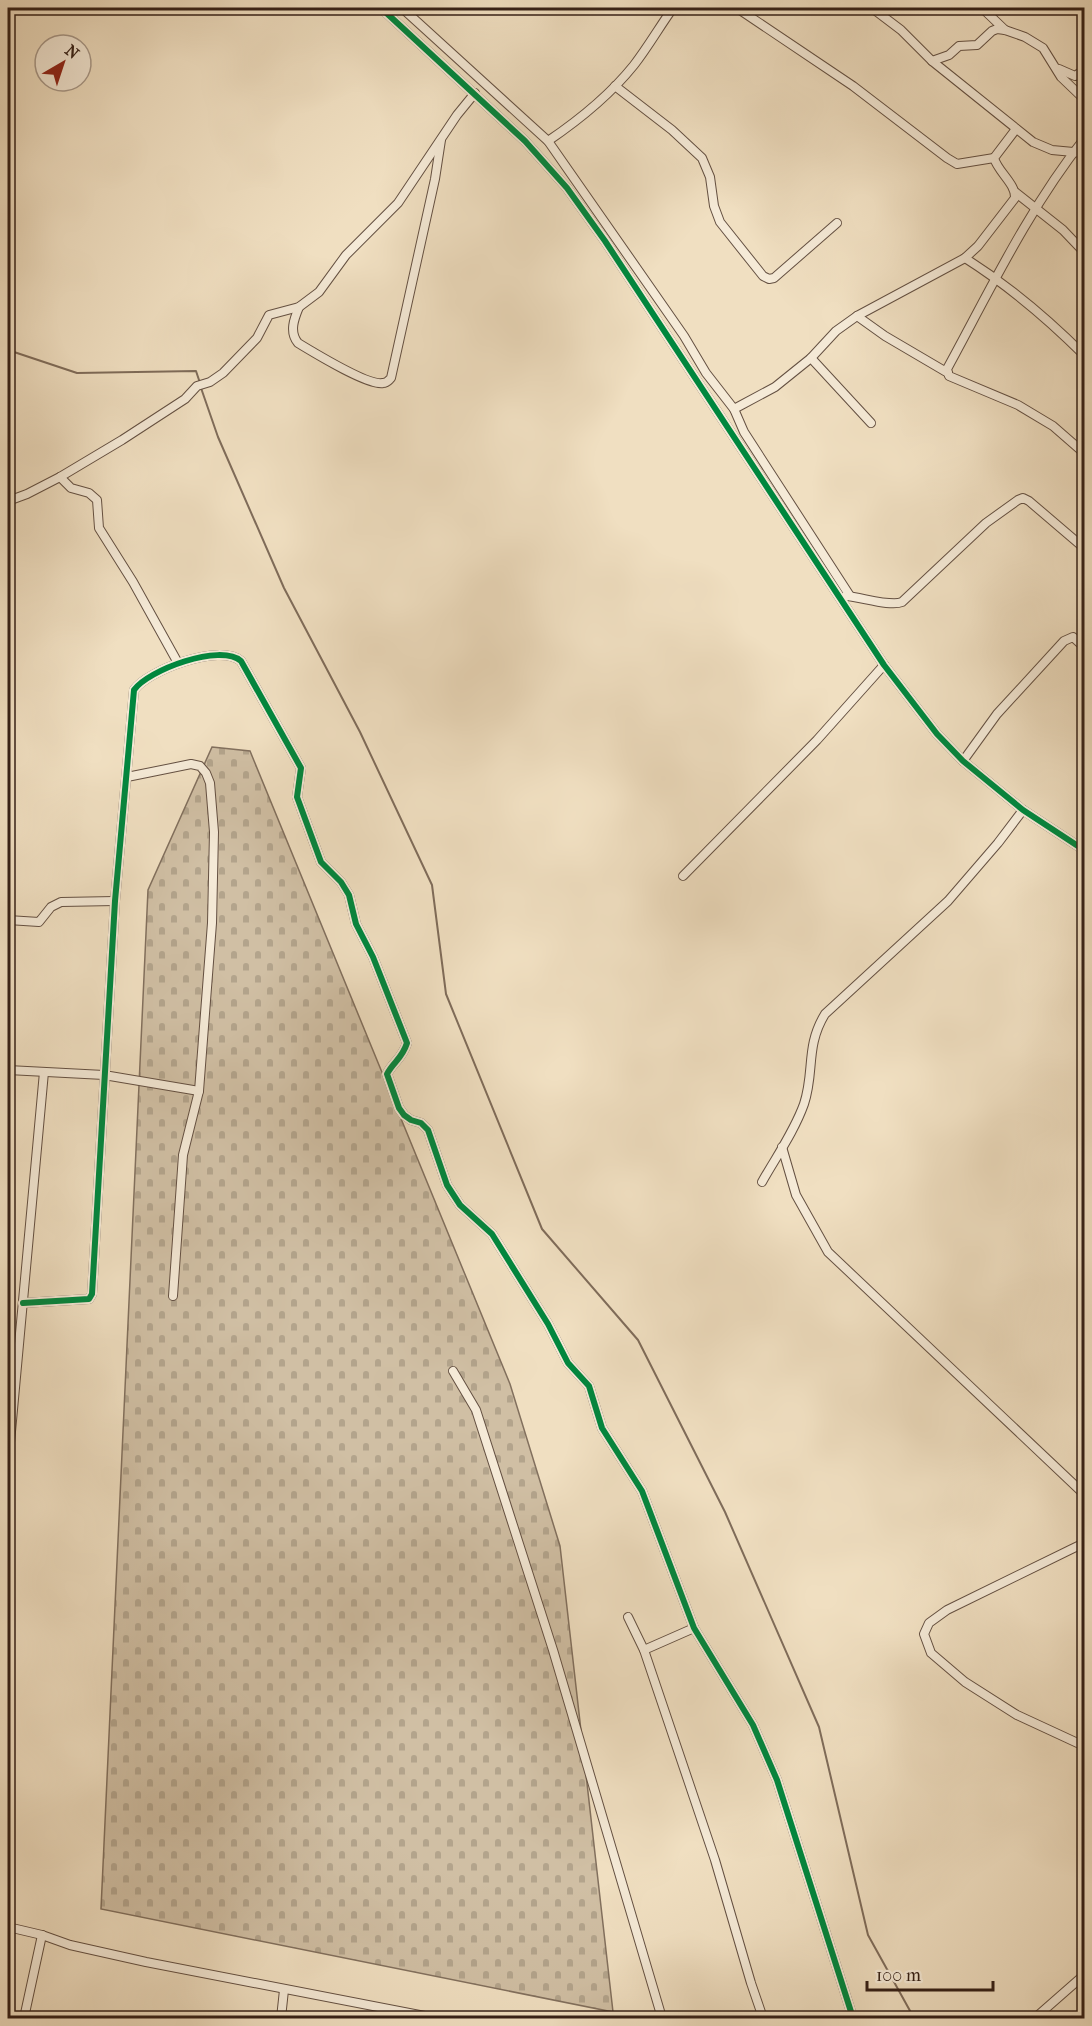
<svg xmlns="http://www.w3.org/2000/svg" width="1092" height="2026" font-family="'IM FELL French Canon',serif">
	<defs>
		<pattern id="cemetery-stones" width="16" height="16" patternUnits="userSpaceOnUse" patternTransform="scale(1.5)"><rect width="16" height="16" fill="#d0bfa4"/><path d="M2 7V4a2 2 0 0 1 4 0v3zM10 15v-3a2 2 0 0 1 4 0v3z" fill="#b3a48c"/></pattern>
	</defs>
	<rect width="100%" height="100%" fill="#f0dfc1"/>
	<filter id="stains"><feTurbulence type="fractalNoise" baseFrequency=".00333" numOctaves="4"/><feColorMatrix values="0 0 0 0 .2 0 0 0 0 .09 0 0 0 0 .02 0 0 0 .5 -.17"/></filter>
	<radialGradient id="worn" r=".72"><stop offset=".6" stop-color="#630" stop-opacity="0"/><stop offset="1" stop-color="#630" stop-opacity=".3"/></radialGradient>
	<polygon fill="url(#cemetery-stones)" stroke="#82705e" stroke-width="1.5" points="212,747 250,751 510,1384 560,1546 613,2012 101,1909 148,890"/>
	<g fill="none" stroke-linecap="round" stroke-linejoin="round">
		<g stroke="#7f6c5a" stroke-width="2">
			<polyline points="8,350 77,373 196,371 200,383"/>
			<polyline points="201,388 218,437 284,588 360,732 432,885 446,994 542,1229 638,1340 725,1512 819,1727 868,1935 914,2018"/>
		</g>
		<defs>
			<g id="street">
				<polyline points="381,8 525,141 567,188 605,241 884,665 937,734 963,761 1023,810 1084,850"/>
				<polyline points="402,8 548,141 684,336 706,373 734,409 744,432 850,596"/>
				<polyline points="737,8 853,86 947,158 957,164 994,158"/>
				<polyline points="872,8 901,30 932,61 1033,142 1052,150 1084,153"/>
				<polyline points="982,8 1005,30"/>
				<polyline points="932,61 949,55 959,46 977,45 992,31 997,29 1005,30 1025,37 1043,48 1061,77 1084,99"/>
				<polyline points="1059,69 1075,76 1084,70"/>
				<polyline points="615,86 672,130 702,158 710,177 714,206 720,222 763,276 769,279 774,278 837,223"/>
				<path d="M 548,141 C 579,120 610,95 634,65 C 648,47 660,26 673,8"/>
				<polyline points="1015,192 1063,230 1084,252"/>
				<path d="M 965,258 C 1009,286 1047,318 1084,355"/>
				<path d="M 299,307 C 294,319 289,332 298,343 C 313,352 368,386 383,383 C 387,383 388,381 391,378 L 435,179 L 441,140"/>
				<polyline points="857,316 885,336 948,373 949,376 1018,405 1053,426 1084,453"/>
				<polyline points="811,358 871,423"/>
				<path d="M 948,373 L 947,369 C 989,292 1029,208 1084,139"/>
				<path d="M 734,409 L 775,387 L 811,358 L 836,331 L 857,316 L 965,258 L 978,246 L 1015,198 C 1016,184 998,172 994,158 L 1016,129"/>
				<polyline points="60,477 71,488 89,493 97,500 99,528 133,582 178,663"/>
				<polyline points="8,501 27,494 60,477 122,440 185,399 197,386 210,382 223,373 257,338 269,315 299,307 319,292 346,255 398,203 457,115 475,93"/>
				<path d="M 846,596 C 861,597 891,607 902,602 L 986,523 L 1018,500 L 1023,498 L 1029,501 L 1084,548"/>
				<polyline points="963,761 997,714 1064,641 1073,637 1084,647"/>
				<polyline points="127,777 191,764 200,766 206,773 210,783 214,832 212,923 199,1091 183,1155 173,1296"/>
				<polyline points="683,876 817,740 884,665"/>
				<polyline points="8,920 39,922 51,907 61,902 115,901"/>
				<polyline points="8,1070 104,1075 199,1091"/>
				<polyline points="782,1147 796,1195 828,1252 1084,1494"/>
				<path d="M 762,1182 C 776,1157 794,1132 804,1104 C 815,1071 805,1047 825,1014 L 948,901 L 998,843 L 1023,810"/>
				<path d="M 23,1303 L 89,1299 L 92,1294 L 115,901 L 134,690 C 148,670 220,643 241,661 L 301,768 L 297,797 L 321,862 L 341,882 L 349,895 L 356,924 L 373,957 L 407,1043 C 402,1059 393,1062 387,1074 L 399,1108 L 404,1115 L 411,1120 L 421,1123 L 428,1130 L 447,1185 L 460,1205 L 492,1234 L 548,1324 L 568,1363 L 589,1386 L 602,1428 L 642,1491 L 694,1628 L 753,1725 L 777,1780 L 853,2018"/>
				<polyline points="453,1371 476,1410 553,1650 662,2018"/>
				<polyline points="8,1464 44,1072"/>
				<polyline points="1084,1543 947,1610 929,1623 924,1634 931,1653 965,1682 1017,1715 1084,1746"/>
				<polyline points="628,1617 644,1650 715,1860 751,1983 763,2018"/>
				<polyline points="644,1650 694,1628"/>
				<polyline points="8,1927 42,1935 70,1945 146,1962 435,2018"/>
				<polyline points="24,2018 42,1935"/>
				<polyline points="281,2018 284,1990"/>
				<polyline points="1035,2018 1084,1975"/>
			</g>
		</defs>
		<use href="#street" stroke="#645042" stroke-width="10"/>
		<use href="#street" stroke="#f5ead7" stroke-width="8"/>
		<defs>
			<g id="cycleway">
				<polyline points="381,8 525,141 567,188 605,241 884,665 937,734 963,761 1023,810 1084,850"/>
				<path d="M 23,1303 L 89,1299 L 92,1294 L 115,901 L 134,690 C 148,670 220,643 241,661 L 301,768 L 297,797 L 321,862 L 341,882 L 349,895 L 356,924 L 373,957 L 407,1043 C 402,1059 393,1062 387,1074 L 399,1108 L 404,1115 L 411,1120 L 421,1123 L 428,1130 L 447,1185 L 460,1205 L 492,1234 L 548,1324 L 568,1363 L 589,1386 L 602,1428 L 642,1491 L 694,1628 L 753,1725 L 777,1780 L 853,2018"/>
			</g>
		</defs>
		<use href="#cycleway" stroke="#f5ead7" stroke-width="10"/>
		<use href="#cycleway" stroke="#00873e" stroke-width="6"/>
	</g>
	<rect width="1092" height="2026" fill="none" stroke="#f0dfc1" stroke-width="30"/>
	<rect x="9" y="9" width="1074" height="2008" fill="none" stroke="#352017" stroke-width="3"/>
	<rect x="15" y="15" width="1062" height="1996" fill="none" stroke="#352017" stroke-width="1.5"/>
	<g transform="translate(63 63) rotate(39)"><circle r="28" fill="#f5ead7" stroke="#a8998a" stroke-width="1.5"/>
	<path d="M0-4.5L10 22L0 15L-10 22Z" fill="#8f2418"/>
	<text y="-9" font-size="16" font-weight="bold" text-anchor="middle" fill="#352017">N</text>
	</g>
	<path d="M867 1981v9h126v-9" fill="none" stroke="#352017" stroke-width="3"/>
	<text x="876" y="1981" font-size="18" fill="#352017" stroke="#f5ead7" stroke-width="4.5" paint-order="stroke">100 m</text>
	<rect width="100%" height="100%" filter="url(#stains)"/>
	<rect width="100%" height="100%" fill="url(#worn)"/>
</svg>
